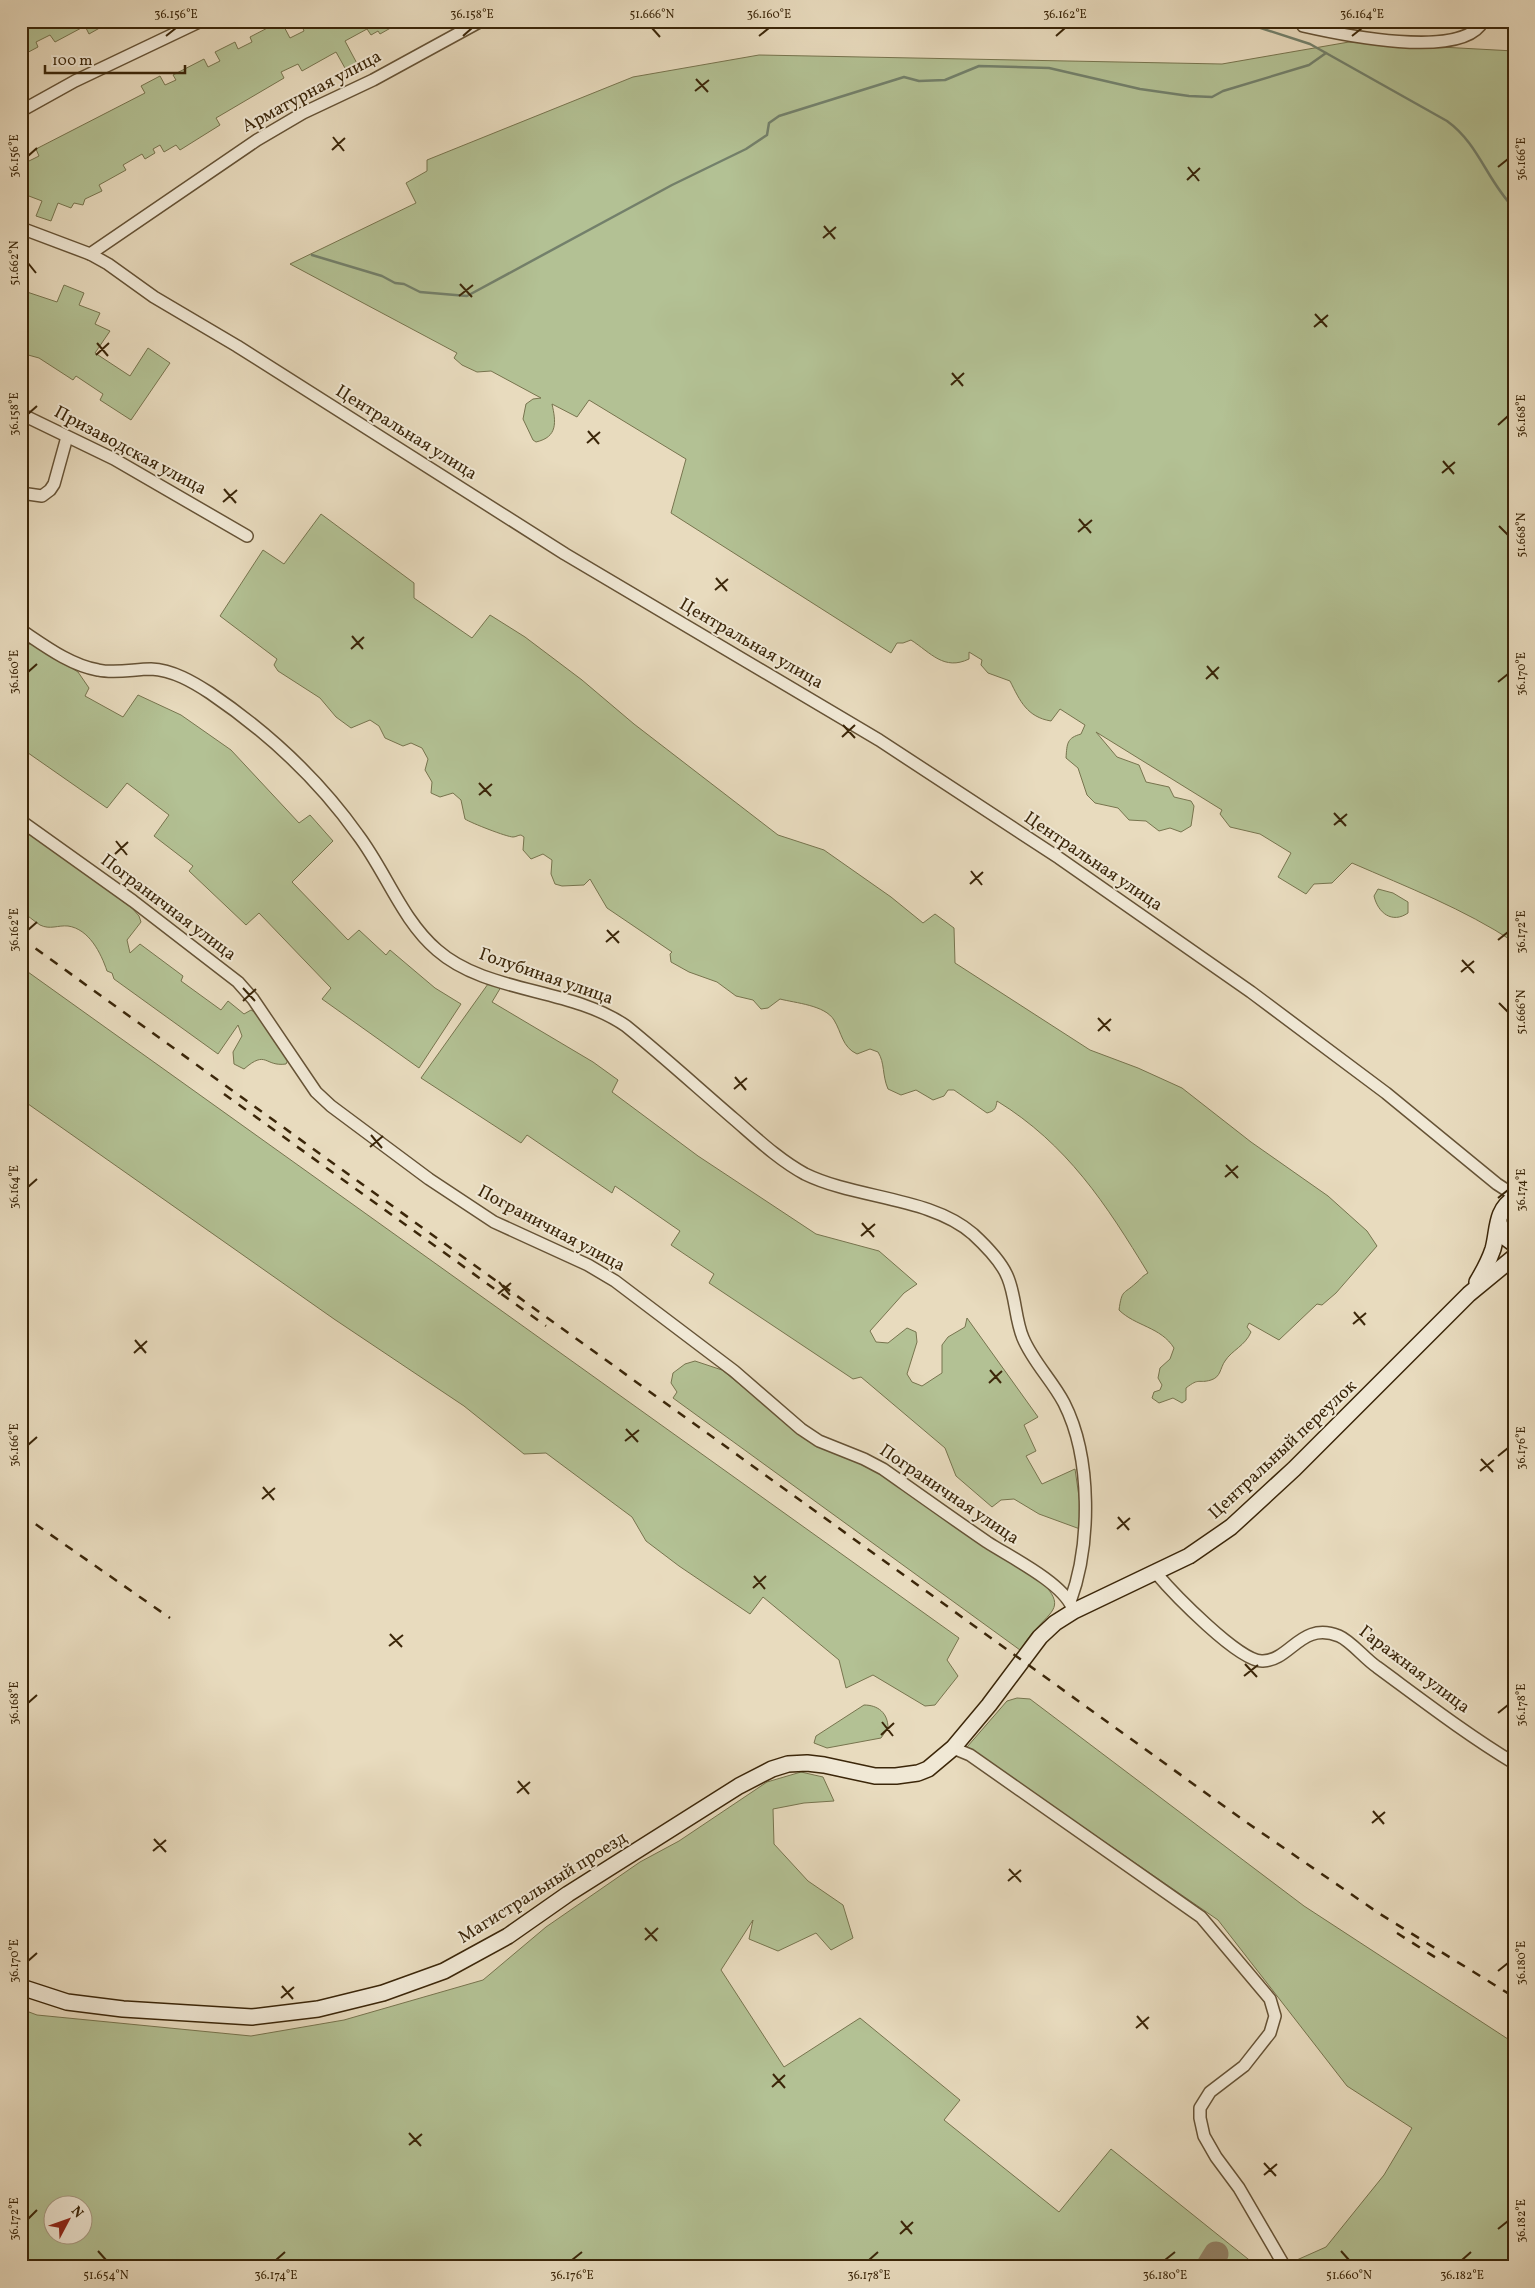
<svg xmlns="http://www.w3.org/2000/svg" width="1535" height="2288" font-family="Vollkorn,serif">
	<rect width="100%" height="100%" fill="#e8dbbe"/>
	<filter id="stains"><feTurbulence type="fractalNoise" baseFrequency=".004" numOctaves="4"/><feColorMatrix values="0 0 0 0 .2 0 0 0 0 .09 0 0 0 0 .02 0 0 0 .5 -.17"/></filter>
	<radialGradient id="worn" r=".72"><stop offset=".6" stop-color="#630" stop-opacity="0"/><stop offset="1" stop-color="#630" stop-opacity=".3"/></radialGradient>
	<g fill="#b3c194" stroke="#77744e" fill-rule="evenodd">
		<polygon points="21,21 112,21 89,34 85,26 55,42 50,35 36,42 38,47 21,56"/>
		<polygon points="281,21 290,38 304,31 300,21 403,21 380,34 378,31 371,35 367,29 345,41 361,71 350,77 336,52 302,71 298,64 281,72 284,78 216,118 220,125 180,150 176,145 164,152 160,145 153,149 155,153 145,159 142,154 123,165 126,170 99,185 102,191 85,199 83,205 74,203 71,208 58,203 51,221 36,216 42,201 21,193 21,165 39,156 36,149 145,93 141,86 160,76 165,85 176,80 173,75 204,59 208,67 220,61 215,52 235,42 238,49 252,42 250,37"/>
		<path d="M 1349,42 L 1514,51 L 1514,942 C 1464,909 1407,887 1352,863 L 1332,883 L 1314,884 L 1306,894 L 1278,877 L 1291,853 L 1260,834 L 1230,827 L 1220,814 L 1222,810 L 1096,732 L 1117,757 L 1139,765 L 1146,782 L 1169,787 L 1174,797 L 1191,801 L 1194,806 L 1191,826 L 1181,832 L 1170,828 L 1159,831 L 1146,821 L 1129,820 L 1118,808 L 1095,803 L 1087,795 L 1078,768 L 1066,758 C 1067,743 1067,738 1081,734 L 1085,725 L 1060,709 L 1051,721 C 1027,717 1020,701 1010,681 L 988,673 L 981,665 L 982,660 L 969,652 L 969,659 C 944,671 931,653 911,640 L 903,643 L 897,643 L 891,653 L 671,513 L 686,459 L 589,400 L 577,417 L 552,404 C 556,422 558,437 536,442 L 533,440 L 523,419 L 526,404 L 533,399 L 541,398 L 491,371 L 477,372 L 462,365 L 454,358 L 457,353 L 290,264 L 416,203 L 406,183 L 427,171 L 427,160 L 633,77 L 759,55 L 1222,64 Z"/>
		<polygon points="64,285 84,293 79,305 100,313 95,324 110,331 95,353 130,376 148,348 170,363 131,420 100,400 103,394 76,376 73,380 39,358 21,353 26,333 21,331 21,290 57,302"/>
		<path d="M 321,514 L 414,583 L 414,598 L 472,638 L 490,615 L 525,637 L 582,680 L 634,724 L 778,835 L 824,850 L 891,897 L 923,923 L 935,914 L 954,928 L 955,963 L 1090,1050 L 1138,1068 L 1182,1088 L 1251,1142 L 1328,1196 L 1367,1231 L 1377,1246 L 1336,1293 L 1322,1305 L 1317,1304 L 1279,1340 L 1249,1323 L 1247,1327 L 1251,1332 C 1245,1346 1232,1350 1225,1361 C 1220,1368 1221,1377 1211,1380 C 1198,1384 1200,1377 1186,1388 L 1186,1400 L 1182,1403 L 1173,1398 L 1159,1403 L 1152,1398 L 1154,1392 L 1160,1390 L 1162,1385 L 1158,1378 L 1160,1368 L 1170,1359 L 1174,1348 C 1161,1327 1135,1326 1119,1310 C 1122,1289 1123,1295 1136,1283 C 1142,1278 1141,1277 1148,1273 C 1106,1204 1067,1144 997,1101 C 996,1108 995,1111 987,1113 L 954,1090 L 948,1090 L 944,1096 L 933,1100 L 916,1090 L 901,1095 L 888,1089 C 882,1075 885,1063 878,1052 L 870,1049 L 857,1054 C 842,1047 842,1033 834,1020 C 825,1005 795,1003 780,999 L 768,1008 L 761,1009 L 753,1000 L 736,996 L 717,982 L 689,972 L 671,962 L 670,954 L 672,952 L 607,908 L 590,879 L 584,885 L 562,886 L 555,884 L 551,874 L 552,860 L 543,854 L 531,859 L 523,850 L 524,837 L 521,835 C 518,835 516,837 513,837 C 507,837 471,823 465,819 L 461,800 L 453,793 L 440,797 L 431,793 L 432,782 L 425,770 L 428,759 L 422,748 L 411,743 L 403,746 L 385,738 L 379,726 L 370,720 L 351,728 L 336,717 L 320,698 L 278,671 L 274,665 L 277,659 L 220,616 L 263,550 L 284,564 Z"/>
		<polygon points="30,643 78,672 89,688 85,696 123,717 138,695 181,715 231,750 299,823 310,815 333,841 292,882 348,940 359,930 386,955 390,950 435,988 461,1004 419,1068 322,999 331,988 259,913 246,925 189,871 193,866 154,836 169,815 127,783 107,808 21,748 21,657"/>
		<path d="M 21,827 L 132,908 L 139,916 L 141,922 L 127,940 L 130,953 L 140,944 L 183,976 L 181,981 L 221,1010 L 228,1001 L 244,1014 L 251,1010 L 256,1013 L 288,1060 L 286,1064 C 264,1067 267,1049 244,1069 L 234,1064 L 233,1052 L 242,1036 L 238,1025 L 218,1054 L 114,979 L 112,973 L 107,971 C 101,953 89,929 68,926 C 58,925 50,930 40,925 C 34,921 27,915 21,911 Z"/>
		<path d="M 1378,889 L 1393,893 L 1408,902 L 1408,913 C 1392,924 1378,913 1374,896 Z"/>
		<polygon points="21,967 959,1638 947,1660 958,1676 935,1705 925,1706 873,1675 846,1688 839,1660 763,1597 750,1614 679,1566 646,1541 632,1517 546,1453 524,1454 464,1406 334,1319 21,1099"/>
		<polygon points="488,984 501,987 492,1002 593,1062 618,1080 612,1092 698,1156 816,1234 879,1251 917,1284 904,1293 870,1331 876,1342 888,1343 907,1328 916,1332 917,1342 907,1374 912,1382 922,1386 942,1373 942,1345 948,1337 965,1327 967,1318 1038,1417 1024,1425 1036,1451 1026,1456 1042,1484 1075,1469 1080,1504 1080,1529 1039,1514 1014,1499 1001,1500 992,1507 956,1476 945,1448 861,1377 853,1379 709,1283 714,1274 671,1245 680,1231 615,1186 612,1193 527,1135 521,1143 421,1078"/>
		<path d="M 1514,1208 L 1514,1237 C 1505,1229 1504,1216 1514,1208 Z"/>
		<path d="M 695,1361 L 722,1370 L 803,1436 L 881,1474 L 1042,1582 C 1065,1606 1053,1610 1035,1630 C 1029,1636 1025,1643 1020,1650 L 673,1398 L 677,1392 L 671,1383 L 673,1373 L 685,1364 Z"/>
		<polygon points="1017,1698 1030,1699 1304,1906 1514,2043 1514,2267 1281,2267 1326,2247 1384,2175 1412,2128 1347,2086 1218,1920 967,1747 1007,1701"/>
		<path d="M 864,1705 C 878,1705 888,1713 888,1728 L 881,1738 L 827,1748 L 814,1743 L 816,1736 Z"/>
		<path d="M 801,1772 L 823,1777 L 834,1801 L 804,1803 L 773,1809 L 774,1844 L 808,1881 L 843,1905 L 853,1938 L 831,1950 L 816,1933 L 778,1951 L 749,1939 L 753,1920 L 721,1970 L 784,2067 L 860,2018 L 960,2100 L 944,2120 L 1059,2212 L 1111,2149 L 1258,2267 L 21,2267 L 21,2009 L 37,2015 L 251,2036 L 344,2020 L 483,1980 L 546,1927 L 640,1862 L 679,1841 L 767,1782 ZM 52,2206 L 82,2206 L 82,2236 L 52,2236 Z"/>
	</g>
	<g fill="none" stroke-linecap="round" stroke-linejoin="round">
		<g stroke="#73806b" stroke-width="2.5">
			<path d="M 1239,21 L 1310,44 L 1447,121 C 1479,144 1487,181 1514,208"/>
			<polyline points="1505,21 1514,44"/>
			<polyline points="312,255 382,276 395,283 404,284 420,292 467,296 672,185 746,149 767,135 769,123 779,116 904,77 919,81 945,80 979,66 1049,68 1140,89 1189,96 1212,97 1223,91 1309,65 1326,53"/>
		</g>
		<polyline stroke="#928064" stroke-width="25" points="1208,2267 1216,2254"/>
		<defs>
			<g id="minor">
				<path d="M 1303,26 C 1338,34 1463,61 1483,21"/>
				<polyline points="21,111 75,81 201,21"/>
				<polyline points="21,228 90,254 108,264 154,297 237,346 565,554 879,740 1059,858 1251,992 1386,1093 1497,1184 1514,1195"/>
				<polyline points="90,254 257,140 303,113 373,80 481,21"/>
				<polyline points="21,414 114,459 247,536"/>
				<polyline points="21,493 42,496 50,490 54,484 67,437"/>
				<path d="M 21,630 C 45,646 70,665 98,670 C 116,674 134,669 151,669 C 173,670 193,682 210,693 C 266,731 319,780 358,835 C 386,872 402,920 437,950 C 487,994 570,987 626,1026 C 663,1056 698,1088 734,1119 C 756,1138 779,1160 805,1174 C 856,1199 931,1197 973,1234 C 986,1246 1002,1262 1008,1278 C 1016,1298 1015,1319 1023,1338 C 1033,1362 1052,1380 1064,1403 C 1092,1458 1091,1545 1070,1602"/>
				<path d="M 21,821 L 133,901 L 238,982 L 253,999 L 316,1092 L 331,1106 L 429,1179 L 494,1222 L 588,1265 L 615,1281 L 734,1371 L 801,1429 L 819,1441 L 864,1459 L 883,1469 C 917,1493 952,1518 987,1542 C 1010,1557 1061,1582 1072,1607"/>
				<path d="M 1156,1573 C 1172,1592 1240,1663 1263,1661 C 1291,1660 1301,1621 1339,1636 C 1351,1641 1365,1659 1377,1667 C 1422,1700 1466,1734 1514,1763"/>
				<polyline points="953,1748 970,1755 1201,1917 1270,1999 1275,2016 1270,2033 1244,2066 1210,2092 1200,2108 1200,2118 1204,2136 1216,2157 1239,2188 1285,2267"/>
			</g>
			<g id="secondary">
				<polyline points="1499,1222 1503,1236 1514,1244"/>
				<path d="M 1477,1282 C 1483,1272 1489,1261 1493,1249 C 1498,1232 1495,1209 1514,1199"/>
				<polyline points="21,1987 67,2002 123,2009 252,2017 318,2009 383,1993 444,1971 508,1936 568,1894 739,1786 772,1769 788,1764 807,1763 824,1765 875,1776 896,1776 918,1773 928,1769 953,1748 989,1705 1040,1637 1055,1623 1074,1611 1189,1556 1231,1527 1294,1469 1469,1294 1514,1257"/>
			</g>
		</defs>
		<use href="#minor" stroke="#665336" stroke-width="14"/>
		<use href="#secondary" stroke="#3b2609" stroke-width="18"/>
		<use href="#minor" stroke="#f0e8d5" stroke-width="11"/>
		<use href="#secondary" stroke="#f0e8d5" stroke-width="15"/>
		<g stroke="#3b2609" stroke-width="2.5" stroke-dasharray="9 9" stroke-linecap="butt">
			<polyline points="21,938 1246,1822 1380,1914 1514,1997"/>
			<polyline points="224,1094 546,1326"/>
			<polyline points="21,1514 170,1618"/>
			<polyline points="1397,1933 1441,1961"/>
		</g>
	</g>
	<path fill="none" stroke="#3b2609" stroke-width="2" d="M 652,28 L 660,37M 166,36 L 176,28M 463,36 L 472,28M 759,36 L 769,28M 1056,36 L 1065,28M 1352,36 L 1362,28M 696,79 L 708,92M 695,91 L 709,80M 333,137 L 344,151M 332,150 L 345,138M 28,156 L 37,148M 1188,167 L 1199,181M 1498,167 L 1508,159M 1187,180 L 1200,168M 824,226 L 835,239M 823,238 L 836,227M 28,263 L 36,273M 460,284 L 472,297M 459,296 L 473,285M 1315,314 L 1327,327M 1314,327 L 1328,315M 97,343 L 108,356M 96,355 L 109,343M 952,373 L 963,386M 951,385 L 964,373M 28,414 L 37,406M 1498,425 L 1508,416M 588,431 L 599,444M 587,443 L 600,432M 1443,461 L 1454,474M 1442,473 L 1455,462M 224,489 L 236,503M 223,502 L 237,490M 1079,519 L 1091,533M 1499,526 L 1508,535M 1078,532 L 1092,520M 716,578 L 727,591M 715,590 L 728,579M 352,636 L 363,649M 351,649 L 364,637M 1207,666 L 1218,679M 28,672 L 37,664M 1206,679 L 1219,667M 1498,682 L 1508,674M 843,725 L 855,738M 842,737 L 855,725M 479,783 L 491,796M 479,795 L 492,784M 1334,813 L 1346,826M 1334,825 L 1347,814M 116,841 L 127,855M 115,854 L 128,842M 971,871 L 982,885M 970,884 L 983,872M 28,930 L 37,922M 607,930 L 619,943M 1498,940 L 1508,932M 606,942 L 619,931M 1462,960 L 1474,973M 1461,972 L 1474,961M 243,988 L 255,1001M 243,1001 L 256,989M 1499,1003 L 1508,1012M 1098,1018 L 1110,1031M 1098,1031 L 1111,1019M 735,1077 L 746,1090M 734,1089 L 747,1078M 371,1135 L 382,1148M 370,1147 L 383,1136M 1226,1165 L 1238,1178M 1225,1177 L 1238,1166M 28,1187 L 37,1179M 1498,1198 L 1508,1190M 862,1223 L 874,1237M 861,1236 L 875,1224M 499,1282 L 510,1295M 498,1294 L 511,1283M 1354,1312 L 1365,1325M 1353,1324 L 1366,1313M 135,1340 L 146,1353M 134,1353 L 147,1341M 990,1370 L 1001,1383M 989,1383 L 1002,1371M 626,1429 L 638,1442M 625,1441 L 639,1430M 28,1445 L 37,1437M 1498,1456 L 1508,1448M 1481,1459 L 1493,1472M 1480,1471 L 1494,1460M 263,1487 L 274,1500M 262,1499 L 275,1488M 1118,1517 L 1129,1530M 1117,1529 L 1130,1518M 754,1576 L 765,1589M 753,1588 L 766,1576M 390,1634 L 402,1647M 389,1646 L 403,1635M 1245,1664 L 1257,1677M 1244,1676 L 1258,1665M 28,1703 L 37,1695M 1498,1713 L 1508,1705M 882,1722 L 893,1736M 881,1735 L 894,1723M 518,1781 L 529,1794M 517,1793 L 530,1782M 1373,1811 L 1384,1824M 1372,1823 L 1385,1812M 154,1839 L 166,1852M 153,1851 L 166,1840M 1009,1869 L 1021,1882M 1008,1881 L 1021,1870M 645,1928 L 657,1941M 645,1940 L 658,1928M 28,1961 L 37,1953M 1498,1971 L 1508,1963M 282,1986 L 293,1999M 281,1998 L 294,1987M 1137,2016 L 1148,2029M 1136,2028 L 1149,2017M 773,2074 L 785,2088M 772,2087 L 785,2075M 409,2133 L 421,2146M 409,2145 L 422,2134M 1264,2163 L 1276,2176M 1264,2175 L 1277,2164M 28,2219 L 37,2210M 901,2221 L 912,2234M 1498,2229 L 1508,2221M 900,2234 L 913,2222M 98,2251 L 106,2260M 1341,2251 L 1349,2260M 276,2260 L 285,2252M 572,2260 L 582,2252M 869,2260 L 878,2252M 1165,2260 L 1175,2252M 1462,2260 L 1471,2252"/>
	<g text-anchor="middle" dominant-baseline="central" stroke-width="4" stroke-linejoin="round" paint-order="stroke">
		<g font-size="18" fill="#3b2609" stroke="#f0e8d5">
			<text transform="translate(312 92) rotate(-28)">Арматурная улица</text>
			<text transform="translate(406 433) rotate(32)">Центральная улица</text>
			<text transform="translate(130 451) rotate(28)">Призаводская улица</text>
			<text transform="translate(751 644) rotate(30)">Центральная улица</text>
			<text transform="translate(1093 862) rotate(34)">Центральная улица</text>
			<text transform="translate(168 908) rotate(37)">Пограничная улица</text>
			<text transform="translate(546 977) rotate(19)">Голубиная улица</text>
			<text transform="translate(551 1229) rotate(28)">Пограничная улица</text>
			<text transform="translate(1283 1450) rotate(-43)">Центральный переулок</text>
			<text transform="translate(949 1495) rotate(34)">Пограничная улица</text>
			<text transform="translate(1414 1670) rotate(37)">Гаражная улица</text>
			<text transform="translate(543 1888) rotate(-32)">Магистральный проезд</text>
		</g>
	</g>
	<rect width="1535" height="2288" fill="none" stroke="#e8dbbe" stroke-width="55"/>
	<g transform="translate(68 2220) rotate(49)"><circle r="24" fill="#f0e8d5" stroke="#a89a83"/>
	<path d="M0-4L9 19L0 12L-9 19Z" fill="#8f2418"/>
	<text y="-8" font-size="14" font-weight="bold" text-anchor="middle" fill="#3b2609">N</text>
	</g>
	<path d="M45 65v8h140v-8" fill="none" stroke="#3b2609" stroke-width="2.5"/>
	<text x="52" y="65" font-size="15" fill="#3b2609" stroke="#f0e8d5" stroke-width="4" paint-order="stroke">100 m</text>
	<rect x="28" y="28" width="1480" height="2232" fill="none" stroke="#3b2609" stroke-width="2"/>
	<g font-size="12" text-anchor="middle" fill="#3b2609">
		<text x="176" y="18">36.156°E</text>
		<text x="472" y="18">36.158°E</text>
		<text x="652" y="18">51.666°N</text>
		<text x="769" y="18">36.160°E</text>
		<text x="1065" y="18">36.162°E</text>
		<text x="1362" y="18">36.164°E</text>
		<text transform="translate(14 156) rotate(-90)" y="4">36.156°E</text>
		<text transform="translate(1521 159) rotate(-90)" y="4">36.166°E</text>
		<text transform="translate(14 263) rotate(-90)" y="4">51.662°N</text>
		<text transform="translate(14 414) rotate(-90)" y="4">36.158°E</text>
		<text transform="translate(1521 416) rotate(-90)" y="4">36.168°E</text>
		<text transform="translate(1521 535) rotate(-90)" y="4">51.668°N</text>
		<text transform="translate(14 672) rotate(-90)" y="4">36.160°E</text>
		<text transform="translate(1521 674) rotate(-90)" y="4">36.170°E</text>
		<text transform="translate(14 930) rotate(-90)" y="4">36.162°E</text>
		<text transform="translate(1521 932) rotate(-90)" y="4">36.172°E</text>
		<text transform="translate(1521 1012) rotate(-90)" y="4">51.666°N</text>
		<text transform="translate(14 1187) rotate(-90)" y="4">36.164°E</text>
		<text transform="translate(1521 1190) rotate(-90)" y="4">36.174°E</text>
		<text transform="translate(14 1445) rotate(-90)" y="4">36.166°E</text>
		<text transform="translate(1521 1448) rotate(-90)" y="4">36.176°E</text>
		<text transform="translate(14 1703) rotate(-90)" y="4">36.168°E</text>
		<text transform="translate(1521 1705) rotate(-90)" y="4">36.178°E</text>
		<text transform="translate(14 1961) rotate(-90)" y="4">36.170°E</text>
		<text transform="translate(1521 1963) rotate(-90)" y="4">36.180°E</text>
		<text transform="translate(14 2219) rotate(-90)" y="4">36.172°E</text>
		<text transform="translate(1521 2221) rotate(-90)" y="4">36.182°E</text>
		<text x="106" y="2279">51.654°N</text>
		<text x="276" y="2279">36.174°E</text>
		<text x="572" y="2279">36.176°E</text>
		<text x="869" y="2279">36.178°E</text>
		<text x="1165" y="2279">36.180°E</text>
		<text x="1349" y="2279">51.660°N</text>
		<text x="1462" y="2279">36.182°E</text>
	</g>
	<rect width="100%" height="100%" filter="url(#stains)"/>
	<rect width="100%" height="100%" fill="url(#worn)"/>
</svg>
